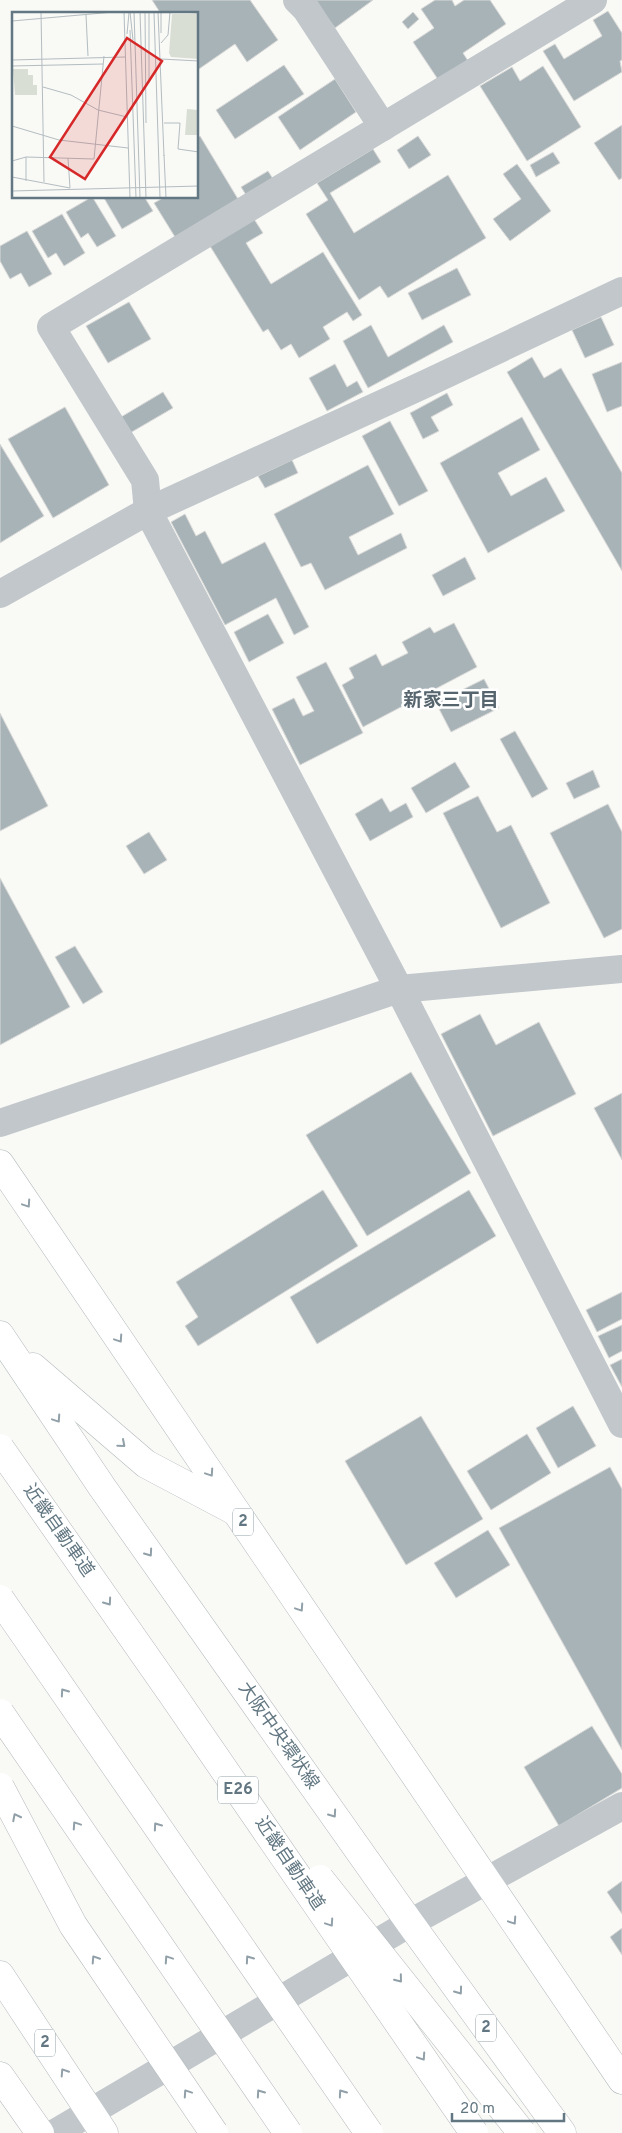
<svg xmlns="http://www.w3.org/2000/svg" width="622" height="2133" font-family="Overpass,'Noto Sans JP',sans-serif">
	<rect width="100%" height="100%" fill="#f9f9f6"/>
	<g fill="#a8b3b8" stroke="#dadad8">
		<polygon points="152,0 250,0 278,40 247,62 235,44 199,69 198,66 198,14 161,14"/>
		<polygon points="314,0 373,0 335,28"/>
		<polygon points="435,0 452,0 455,6 464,0 490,0 506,24 463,53 470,64 441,84 413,42 434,28 421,9"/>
		<polygon points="608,11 622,33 622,60 620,61 622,72 574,101 543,51 555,44 564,59 602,36 593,20"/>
		<polygon points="413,12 419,19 408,29 402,22"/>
		<polygon points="284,65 304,94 235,139 216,110"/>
		<polygon points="543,66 581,127 527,161 480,86 512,67 520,81"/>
		<polygon points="335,79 356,112 300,150 278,117"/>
		<polygon points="622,125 622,178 619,180 594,143"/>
		<polygon points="200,136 238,199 175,237 154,203 163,198 198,198 198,138"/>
		<polygon points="418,136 431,155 409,169 397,150"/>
		<polygon points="373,149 381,162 330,193 354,233 448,175 486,238 388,298 380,286 359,300 306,214 328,200 317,183"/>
		<polygon points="553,152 560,163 536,177 530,165"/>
		<polygon points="517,164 551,211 510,241 493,219 521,199 503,174"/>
		<polygon points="268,171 275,182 248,198 241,187"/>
		<polygon points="90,198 93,198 116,236 97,247 88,233 81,238 66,212"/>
		<polygon points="104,198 145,198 153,211 122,229"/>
		<polygon points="62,214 85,253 64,266 56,253 48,258 32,231"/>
		<polygon points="254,219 263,233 246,243 271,284 323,252 362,315 353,321 347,312 323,327 330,339 299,358 291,344 281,350 268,329 263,332 210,246"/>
		<polygon points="27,231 52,274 29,287 21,273 10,279 0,261 0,246"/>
		<polygon points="457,268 471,295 422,320 408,293"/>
		<polygon points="129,302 151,339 108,363 86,326"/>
		<polygon points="601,317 614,345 585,358 572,330"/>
		<polygon points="371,325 388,357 444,325 453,342 368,388 343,341"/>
		<polygon points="532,357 544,378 561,368 622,473 622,571 507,372"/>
		<polygon points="622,362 622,406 607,412 592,374"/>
		<polygon points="335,364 347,387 357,381 363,392 327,411 309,378"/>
		<polygon points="163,392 173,408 130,433 121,417"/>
		<polygon points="447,393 453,405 431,417 439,431 423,439 410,413"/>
		<polygon points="65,407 109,485 53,518 8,439"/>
		<polygon points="522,417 540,450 498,473 511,496 546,477 565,511 488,553 440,463"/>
		<polygon points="390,421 428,491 399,506 362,436"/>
		<polygon points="0,444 44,516 0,543"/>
		<polygon points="292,460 298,473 265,488 258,476"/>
		<polygon points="368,465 394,514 349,537 358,555 401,533 407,548 325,590 311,563 301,567 274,514"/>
		<polygon points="185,514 196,536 205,531 222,564 265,542 309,627 294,635 276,598 225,625 171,522"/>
		<polygon points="465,557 476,579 443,596 432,575"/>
		<polygon points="268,614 284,643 249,662 234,632"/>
		<polygon points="454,623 477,667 363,727 342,685 354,678 349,668 376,654 382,666 408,653 402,642 430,627 434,633"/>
		<polygon points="326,662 363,733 300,765 272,709 294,698 303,716 314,711 296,677"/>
		<polygon points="484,679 499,708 451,732 436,703"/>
		<polygon points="0,713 48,806 0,831"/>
		<polygon points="515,731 548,789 532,798 500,739"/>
		<polygon points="455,762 470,787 426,813 411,788"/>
		<polygon points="593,770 600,787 574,799 566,783"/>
		<polygon points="478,796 497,832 511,825 550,903 501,928 443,813"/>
		<polygon points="382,798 390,812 406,803 413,817 370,841 355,814"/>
		<polygon points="608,804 622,832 622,929 604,938 550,833"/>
		<polygon points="149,832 167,860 144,874 126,846"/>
		<polygon points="0,878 70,1007 0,1045"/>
		<polygon points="75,946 103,992 83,1004 55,957"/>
		<polygon points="480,1014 496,1045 539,1022 576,1094 493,1136 441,1034"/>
		<polygon points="411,1072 471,1173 367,1236 306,1135"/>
		<polygon points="622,1093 622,1160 594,1108"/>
		<polygon points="323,1190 358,1246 198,1346 185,1326 198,1317 176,1282"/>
		<polygon points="469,1190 496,1236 317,1344 290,1297"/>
		<polygon points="622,1292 622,1319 597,1332 586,1310"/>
		<polygon points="622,1325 622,1351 609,1358 598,1336"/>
		<polygon points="622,1359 622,1387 610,1365"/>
		<polygon points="573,1406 596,1446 558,1468 536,1428"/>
		<polygon points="421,1416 483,1519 406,1565 345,1461"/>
		<polygon points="527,1434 551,1473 491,1510 467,1471"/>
		<polygon points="610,1467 622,1489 622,1750 499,1528"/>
		<polygon points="488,1530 510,1565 456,1598 434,1563"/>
		<polygon points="592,1726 622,1774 622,1788 559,1826 524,1767"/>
		<polygon points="622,1881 622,1914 607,1892"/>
		<polygon points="622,1928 622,1955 610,1937"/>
	</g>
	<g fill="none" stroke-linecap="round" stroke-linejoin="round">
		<defs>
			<g id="major">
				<polyline points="0,1164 622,2080"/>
				<polyline points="0,1335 102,1487 410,1923 562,2133"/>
				<polyline points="33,1367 146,1464 233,1510"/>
				<polyline points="0,1975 104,2133"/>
			</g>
			<polyline id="highway" points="0,2076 40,2133"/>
		</defs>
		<use href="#major" stroke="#b2b9bc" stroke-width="29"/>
		<use href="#highway" stroke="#b4babc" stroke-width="29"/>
		<g stroke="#c1c7ca" stroke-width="28">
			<polyline points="297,0 306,9 383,127"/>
			<polyline points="593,0 51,327 145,480 148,511 399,989 622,1424"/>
			<polyline points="0,594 148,511 423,385 622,291"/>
			<polyline points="0,1123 399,989 622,969"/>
			<polyline points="55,2133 410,1923 622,1806"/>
		</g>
		<use href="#major" stroke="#fff" stroke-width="28"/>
		<use href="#highway" stroke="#fff" stroke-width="28"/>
		<defs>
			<g id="highway-bridge">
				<polyline points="0,1448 172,1694 474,2133"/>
				<polyline points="0,1599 369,2133"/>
				<polyline points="0,1713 288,2133"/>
				<polyline points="0,1787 73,1925 214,2133"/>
				<polyline points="320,1879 522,2133"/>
			</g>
		</defs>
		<use href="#highway-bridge" stroke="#b4babc" stroke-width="29" stroke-linecap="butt"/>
		<use href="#highway-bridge" stroke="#fff" stroke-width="28"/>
	</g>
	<defs><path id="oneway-chevron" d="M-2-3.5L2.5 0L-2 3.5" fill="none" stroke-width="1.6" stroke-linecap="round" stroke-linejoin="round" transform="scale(1.25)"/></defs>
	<g stroke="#91a0a8">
		<use href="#oneway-chevron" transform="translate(27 1204) rotate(56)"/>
		<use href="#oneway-chevron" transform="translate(119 1339) rotate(56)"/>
		<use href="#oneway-chevron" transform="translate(57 1419) rotate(56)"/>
		<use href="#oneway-chevron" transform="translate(122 1444) rotate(41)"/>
		<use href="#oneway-chevron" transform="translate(210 1473) rotate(56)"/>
		<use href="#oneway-chevron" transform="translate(149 1553) rotate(55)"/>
		<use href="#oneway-chevron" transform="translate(108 1602) rotate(55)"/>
		<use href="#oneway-chevron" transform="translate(300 1608) rotate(56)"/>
		<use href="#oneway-chevron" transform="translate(64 1692) rotate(-125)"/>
		<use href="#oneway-chevron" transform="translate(333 1814) rotate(55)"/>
		<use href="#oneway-chevron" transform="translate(16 1817) rotate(-117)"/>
		<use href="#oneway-chevron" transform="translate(76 1825) rotate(-124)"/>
		<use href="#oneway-chevron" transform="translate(157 1826) rotate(-125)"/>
		<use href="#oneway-chevron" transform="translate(513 1921) rotate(56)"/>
		<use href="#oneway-chevron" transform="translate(330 1923) rotate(56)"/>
		<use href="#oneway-chevron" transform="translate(95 1959) rotate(-123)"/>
		<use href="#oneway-chevron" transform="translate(168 1959) rotate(-124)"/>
		<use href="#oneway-chevron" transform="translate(249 1959) rotate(-125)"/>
		<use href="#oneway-chevron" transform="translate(399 1979) rotate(51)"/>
		<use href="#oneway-chevron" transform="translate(459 1991) rotate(54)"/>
		<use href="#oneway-chevron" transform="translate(422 2057) rotate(56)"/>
		<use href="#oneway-chevron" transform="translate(64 2072) rotate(-123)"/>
		<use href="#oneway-chevron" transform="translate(187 2093) rotate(-124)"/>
		<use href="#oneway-chevron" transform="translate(260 2093) rotate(-125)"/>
		<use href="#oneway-chevron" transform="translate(342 2093) rotate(-125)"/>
	</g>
	<g text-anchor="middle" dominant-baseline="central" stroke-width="5" stroke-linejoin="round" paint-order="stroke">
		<g fill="#fff" stroke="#91a0a8" stroke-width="1">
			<rect x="233" y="1508.5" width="20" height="27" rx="4"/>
			<rect x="218" y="1776.5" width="40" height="27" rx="4"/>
			<rect x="476" y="2014.5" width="20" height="27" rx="4"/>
			<rect x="35" y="2029.5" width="20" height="27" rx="4"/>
		</g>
		<g font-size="16" font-weight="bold" fill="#627782">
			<text x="243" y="1522">2</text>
			<text x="238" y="1790">E26</text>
			<text x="486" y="2028">2</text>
			<text x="45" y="2043">2</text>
		</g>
		<g font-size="18" fill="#627782" stroke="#fff">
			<text transform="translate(58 1531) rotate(55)">近畿自動車道</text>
			<text transform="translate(278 1736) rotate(55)">大阪中央環状線</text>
			<text transform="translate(289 1864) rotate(56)">近畿自動車道</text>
		</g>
		<g font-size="19" font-weight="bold" fill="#55646d" stroke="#fff">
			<text x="451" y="701">新家三丁目</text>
		</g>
	</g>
	<g transform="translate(12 12)">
		<rect width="186" height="186" fill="#f9f9f6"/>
		<path d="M 160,2 L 186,2 L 186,47 L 159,45 L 157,41 Z" fill="#d9ded5"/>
		<path d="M 1,57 L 16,57 L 16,63 L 21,63 L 21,73 L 25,73 L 25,83 L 3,83 ZM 175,97 L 186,98 L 186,123 L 173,123 Z" fill="#d9ded5"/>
		<path fill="none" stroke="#b4bdc1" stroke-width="1" d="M 29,0 L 32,170M 112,0 L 118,186M 118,0 L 121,28M 122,0 L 128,186M 128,0 L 134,186M 133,0 L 134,111M 137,0 L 137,71M 142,0 L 148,186M 146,0 L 152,144M 149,0 L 149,21M 168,0 L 187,1M 74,3 L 76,44M 0,9 L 102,0M 118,18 L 124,186M 115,22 L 117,1M 149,31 L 156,23 L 158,0M 149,47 L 187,49M 0,48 L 113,45M 0,54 L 91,52M 31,75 L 59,83 L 86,98 L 115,105M 152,111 L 168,111 L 166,137 L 187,140M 0,114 L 47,128 L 116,136M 152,143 L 154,186M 14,145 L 14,169M 0,149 L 14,145 L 82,147 L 92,44M 0,165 L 58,176 L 56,146M 0,179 L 187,174"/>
		<path fill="#d62828" fill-opacity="0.15" stroke="#d62828" stroke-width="2.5" d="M 115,26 L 150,49 L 73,167 L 38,145 Z"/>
		<rect width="186" height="186" fill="none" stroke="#627782" stroke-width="2.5"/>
	</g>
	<path d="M452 2113v8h112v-8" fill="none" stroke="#627782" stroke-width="2.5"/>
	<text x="460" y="2113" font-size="15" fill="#627782" stroke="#ffffff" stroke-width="4" paint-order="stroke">20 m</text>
</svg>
